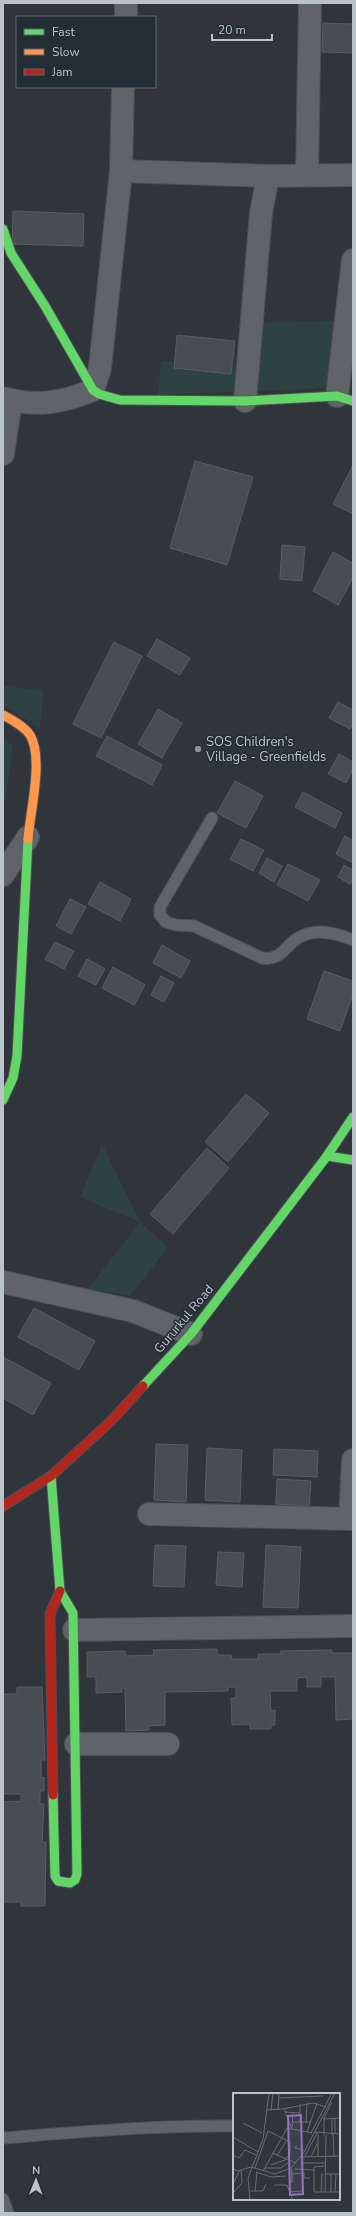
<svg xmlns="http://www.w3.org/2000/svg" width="356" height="2216" font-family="'Nunito Sans',sans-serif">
	<rect width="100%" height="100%" fill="#2f353b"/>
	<g fill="#2f4242">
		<polygon points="337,321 331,388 158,395 161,361 256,368 259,323"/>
		<polygon points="3,686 43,691 40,728 3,705"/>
		<polygon points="3,739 13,745 3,814"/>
		<polygon points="102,1144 140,1222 168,1247 130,1296 88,1289 140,1222 80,1197"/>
	</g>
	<g fill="#474d51" stroke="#585e62">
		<polygon points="323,23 353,24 353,53 322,52"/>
		<polygon points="13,211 84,214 83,246 12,244"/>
		<polygon points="177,335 235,341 231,374 174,368"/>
		<polygon points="195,461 253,477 227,565 170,548"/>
		<polygon points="353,465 353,514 333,504"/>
		<polygon points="282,545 305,547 302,581 280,579"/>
		<polygon points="333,552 353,563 353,578 338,605 313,591"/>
		<polygon points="157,639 190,658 180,675 147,656"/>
		<polygon points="114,642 142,656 101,738 73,724"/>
		<polygon points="338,702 353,710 353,724 350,729 329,718"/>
		<polygon points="158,709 182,723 162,758 138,744"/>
		<polygon points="107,736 162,765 152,785 96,756"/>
		<polygon points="339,754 353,762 353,770 346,783 328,774"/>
		<polygon points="235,781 263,796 246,828 217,813"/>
		<polygon points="303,792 342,813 335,828 295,807"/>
		<polygon points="345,836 353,841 353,863 336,854"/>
		<polygon points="241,839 264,850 253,871 230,859"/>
		<polygon points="267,858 282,866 274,882 259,873"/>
		<polygon points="288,864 320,880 308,901 277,885"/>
		<polygon points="344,865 353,870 353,879 350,884 338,877"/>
		<polygon points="100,882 131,899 120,921 88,904"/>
		<polygon points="70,899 86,907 71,934 56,926"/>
		<polygon points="55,942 74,951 64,969 45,959"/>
		<polygon points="162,945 190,961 181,978 153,963"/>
		<polygon points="87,959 105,969 96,985 78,976"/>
		<polygon points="113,967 145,985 134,1005 102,988"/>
		<polygon points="324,971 353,981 353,994 340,1031 307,1019"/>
		<polygon points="161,976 174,983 164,1002 151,995"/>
		<polygon points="246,1094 269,1113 228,1162 205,1142"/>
		<polygon points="207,1148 229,1168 173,1234 150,1214"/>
		<polygon points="34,1308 95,1341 79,1370 18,1337"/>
		<polygon points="3,1357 51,1383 33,1415 3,1398"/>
		<polygon points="156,1444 188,1445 186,1502 154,1500"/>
		<polygon points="207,1448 242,1450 240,1502 205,1500"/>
		<polygon points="274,1449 318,1451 317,1477 273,1475"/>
		<polygon points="277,1479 311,1481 309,1506 276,1504"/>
		<polygon points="155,1545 186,1546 184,1587 153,1586"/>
		<polygon points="266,1545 301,1547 298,1608 263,1607"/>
		<polygon points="218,1552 244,1553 242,1587 216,1585"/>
		<polygon points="217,1649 217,1655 231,1655 232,1659 258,1659 258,1654 281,1654 280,1651 332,1650 332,1653 353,1653 353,1719 336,1720 335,1677 321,1677 321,1687 307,1687 307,1677 297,1678 297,1691 270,1691 271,1711 275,1710 275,1725 271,1725 271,1729 250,1729 250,1724 232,1725 231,1698 236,1698 236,1687 228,1687 228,1691 165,1692 165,1725 149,1726 149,1730 126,1731 125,1688 122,1688 122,1692 96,1693 96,1677 87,1677 87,1652 125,1651 126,1656 154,1655 153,1650"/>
		<polygon points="17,1687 42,1687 45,1760 41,1760 41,1778 44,1777 44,1791 40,1791 40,1804 44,1804 42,1842 46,1842 45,1906 21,1906 21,1902 3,1902 3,1802 21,1801 21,1794 3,1794 3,1694 17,1694"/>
	</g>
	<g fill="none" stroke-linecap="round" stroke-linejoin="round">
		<defs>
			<g id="lane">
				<path d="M 212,818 L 160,907 L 160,915 L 166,922 L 176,925 L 194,926 L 262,958 C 281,961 284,947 298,938 C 315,927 336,933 353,940"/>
				<path d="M 3,2138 C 80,2132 157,2125 234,2126"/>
				<polyline points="3,2199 8,2213"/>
			</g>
			<g id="street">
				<polyline points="126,17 126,3"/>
				<polyline points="121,171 268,176 353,175"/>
				<polyline points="307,174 310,3"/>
				<polyline points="337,396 353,260"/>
				<path d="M 3,398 C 35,407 63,403 93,390 L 100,368 L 121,171 L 123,87"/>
				<polyline points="245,401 261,213 268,176"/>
				<polyline points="3,454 11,400"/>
				<polyline points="3,875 28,837"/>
				<polyline points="3,1282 133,1311 191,1334"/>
				<polyline points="149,1514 353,1519"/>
				<polyline points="350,1519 353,1460"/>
				<polyline points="74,1630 353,1626"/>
				<polyline points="76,1744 168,1744"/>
			</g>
			<g id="fast">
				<polyline points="3,229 11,253 45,306 93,390 99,394 120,400 245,401 337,396 353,401"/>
				<polyline points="3,1100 13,1078 17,1056 28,839"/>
				<polyline points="327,1156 353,1160"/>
				<polyline points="143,1386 191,1334 327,1156 353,1117"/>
				<polyline points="51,1476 60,1591 73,1613 77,1874 75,1880 70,1883 58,1881 55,1876 53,1795"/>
			</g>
			<path id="slow" d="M 3,715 C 12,720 24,726 30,735 C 44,758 30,812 28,839"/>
			<g id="jam">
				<polyline points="3,1506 51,1476 111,1421 143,1386"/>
				<polyline points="53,1795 50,1614 60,1591"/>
			</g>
		</defs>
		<use href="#lane" stroke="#4d5155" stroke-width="13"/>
		<use href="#street" stroke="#4d5155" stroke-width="24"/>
		<use href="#fast" stroke="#4d5155" stroke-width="11"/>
		<use href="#slow" stroke="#4d5155" stroke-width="11"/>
		<use href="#jam" stroke="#4d5155" stroke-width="11"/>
		<use href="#lane" stroke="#606468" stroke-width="11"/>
		<use href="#street" stroke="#606468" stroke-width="22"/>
		<use href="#fast" stroke="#63d668" stroke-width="9"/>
		<use href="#slow" stroke="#ff974d" stroke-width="9"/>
		<use href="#jam" stroke="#b3261e" stroke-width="9"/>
	</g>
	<circle fill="#8a9198" stroke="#232d36" stroke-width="1.5" cx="198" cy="749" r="4"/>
	<g text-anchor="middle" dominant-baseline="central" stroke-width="3" stroke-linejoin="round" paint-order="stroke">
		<g font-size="13" fill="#bbc3ca" stroke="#232d36" text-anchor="start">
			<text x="206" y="742">SOS Children's<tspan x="206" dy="15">Village - Greenfields</tspan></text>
		</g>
		<g font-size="13" fill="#bbc3ca" stroke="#232d36">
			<text transform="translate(184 1319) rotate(-50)">Gururkul Road</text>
		</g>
	</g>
	<g transform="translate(233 2093)">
		<rect width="107" height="107" fill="#2f353b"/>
		<path fill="none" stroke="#676e74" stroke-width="1" d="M 46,5 L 90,3M 51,16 L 59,36 L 79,40M 33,17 L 50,16 L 80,10 L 93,14M 38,17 L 40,0M 45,17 L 46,0M 52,19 L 67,20M 99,25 L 99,42M 102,25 L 102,41M 91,26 L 107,25M 60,29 L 78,29M 67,29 L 67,11M 73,29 L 74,10M 10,30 L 29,40M 53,36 L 59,36 L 60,19M 74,39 L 84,10M 81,39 L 107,41M 78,40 L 99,0M 85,41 L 85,64M 100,41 L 101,64M 91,42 L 91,25 L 99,9M 0,44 L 25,59M 64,52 L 62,55 L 71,57M 39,60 L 63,70M 0,62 L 6,65 L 12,57 L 23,62M 44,63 L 54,47M 72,63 L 84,40M 68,64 L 107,63M 78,64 L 84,51M 69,70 L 93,70M 93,73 L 81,74 L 81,99 L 107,99M 22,75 L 35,38 L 57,49 L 57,61 L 52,67 L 38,72M 32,75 L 48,75 L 57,68M 58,75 L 59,80 L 59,90 L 59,79M 0,76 L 5,78 L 18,74 L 42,81 L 58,75 L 70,61 L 102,0M 62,76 L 81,77M 30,78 L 56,32M 23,79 L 38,84 L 53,83M 59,81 L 71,80 L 71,85 L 77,85M 93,81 L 107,81M 1,89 L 6,78M 41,92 L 54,92M 54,92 L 60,107M 17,98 L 30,98 L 33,91M 22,98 L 24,79M 56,99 L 69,98M 88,99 L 89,80M 92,99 L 93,42M 98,99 L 98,81M 102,99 L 103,81M 0,100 L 9,90 L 8,77M 17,107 L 15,85 L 30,46 L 36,0"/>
		<path fill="#9870c4" fill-opacity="0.15" stroke="#9870c4" stroke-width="2" d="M 68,22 L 70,101 L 57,102 L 55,23 Z"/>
		<rect width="107" height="107" fill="none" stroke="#bbc3ca" stroke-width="2"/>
	</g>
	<rect width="356" height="2216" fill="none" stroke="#bbc3ca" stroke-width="8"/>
	<rect x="16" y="16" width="140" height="72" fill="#232d36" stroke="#606971"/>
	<rect x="24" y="29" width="20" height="6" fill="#63d668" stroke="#606971"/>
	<text x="52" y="36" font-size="12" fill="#bbc3ca">Fast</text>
	<rect x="24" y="49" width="20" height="6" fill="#ff974d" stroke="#606971"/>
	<text x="52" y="56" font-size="12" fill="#bbc3ca">Slow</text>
	<rect x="24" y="69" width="20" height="6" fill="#b3261e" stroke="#606971"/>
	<text x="52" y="76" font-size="12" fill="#bbc3ca">Jam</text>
	<g transform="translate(36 2180) rotate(1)" stroke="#232d36" stroke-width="3" paint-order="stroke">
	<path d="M0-3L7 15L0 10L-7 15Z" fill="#bbc3ca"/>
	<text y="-6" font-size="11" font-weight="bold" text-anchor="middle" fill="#bbc3ca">N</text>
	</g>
	<path d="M212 34v6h60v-6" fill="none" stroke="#bbc3ca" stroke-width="2"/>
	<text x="218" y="34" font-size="12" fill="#bbc3ca" stroke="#232d36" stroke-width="3" paint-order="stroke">20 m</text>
</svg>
